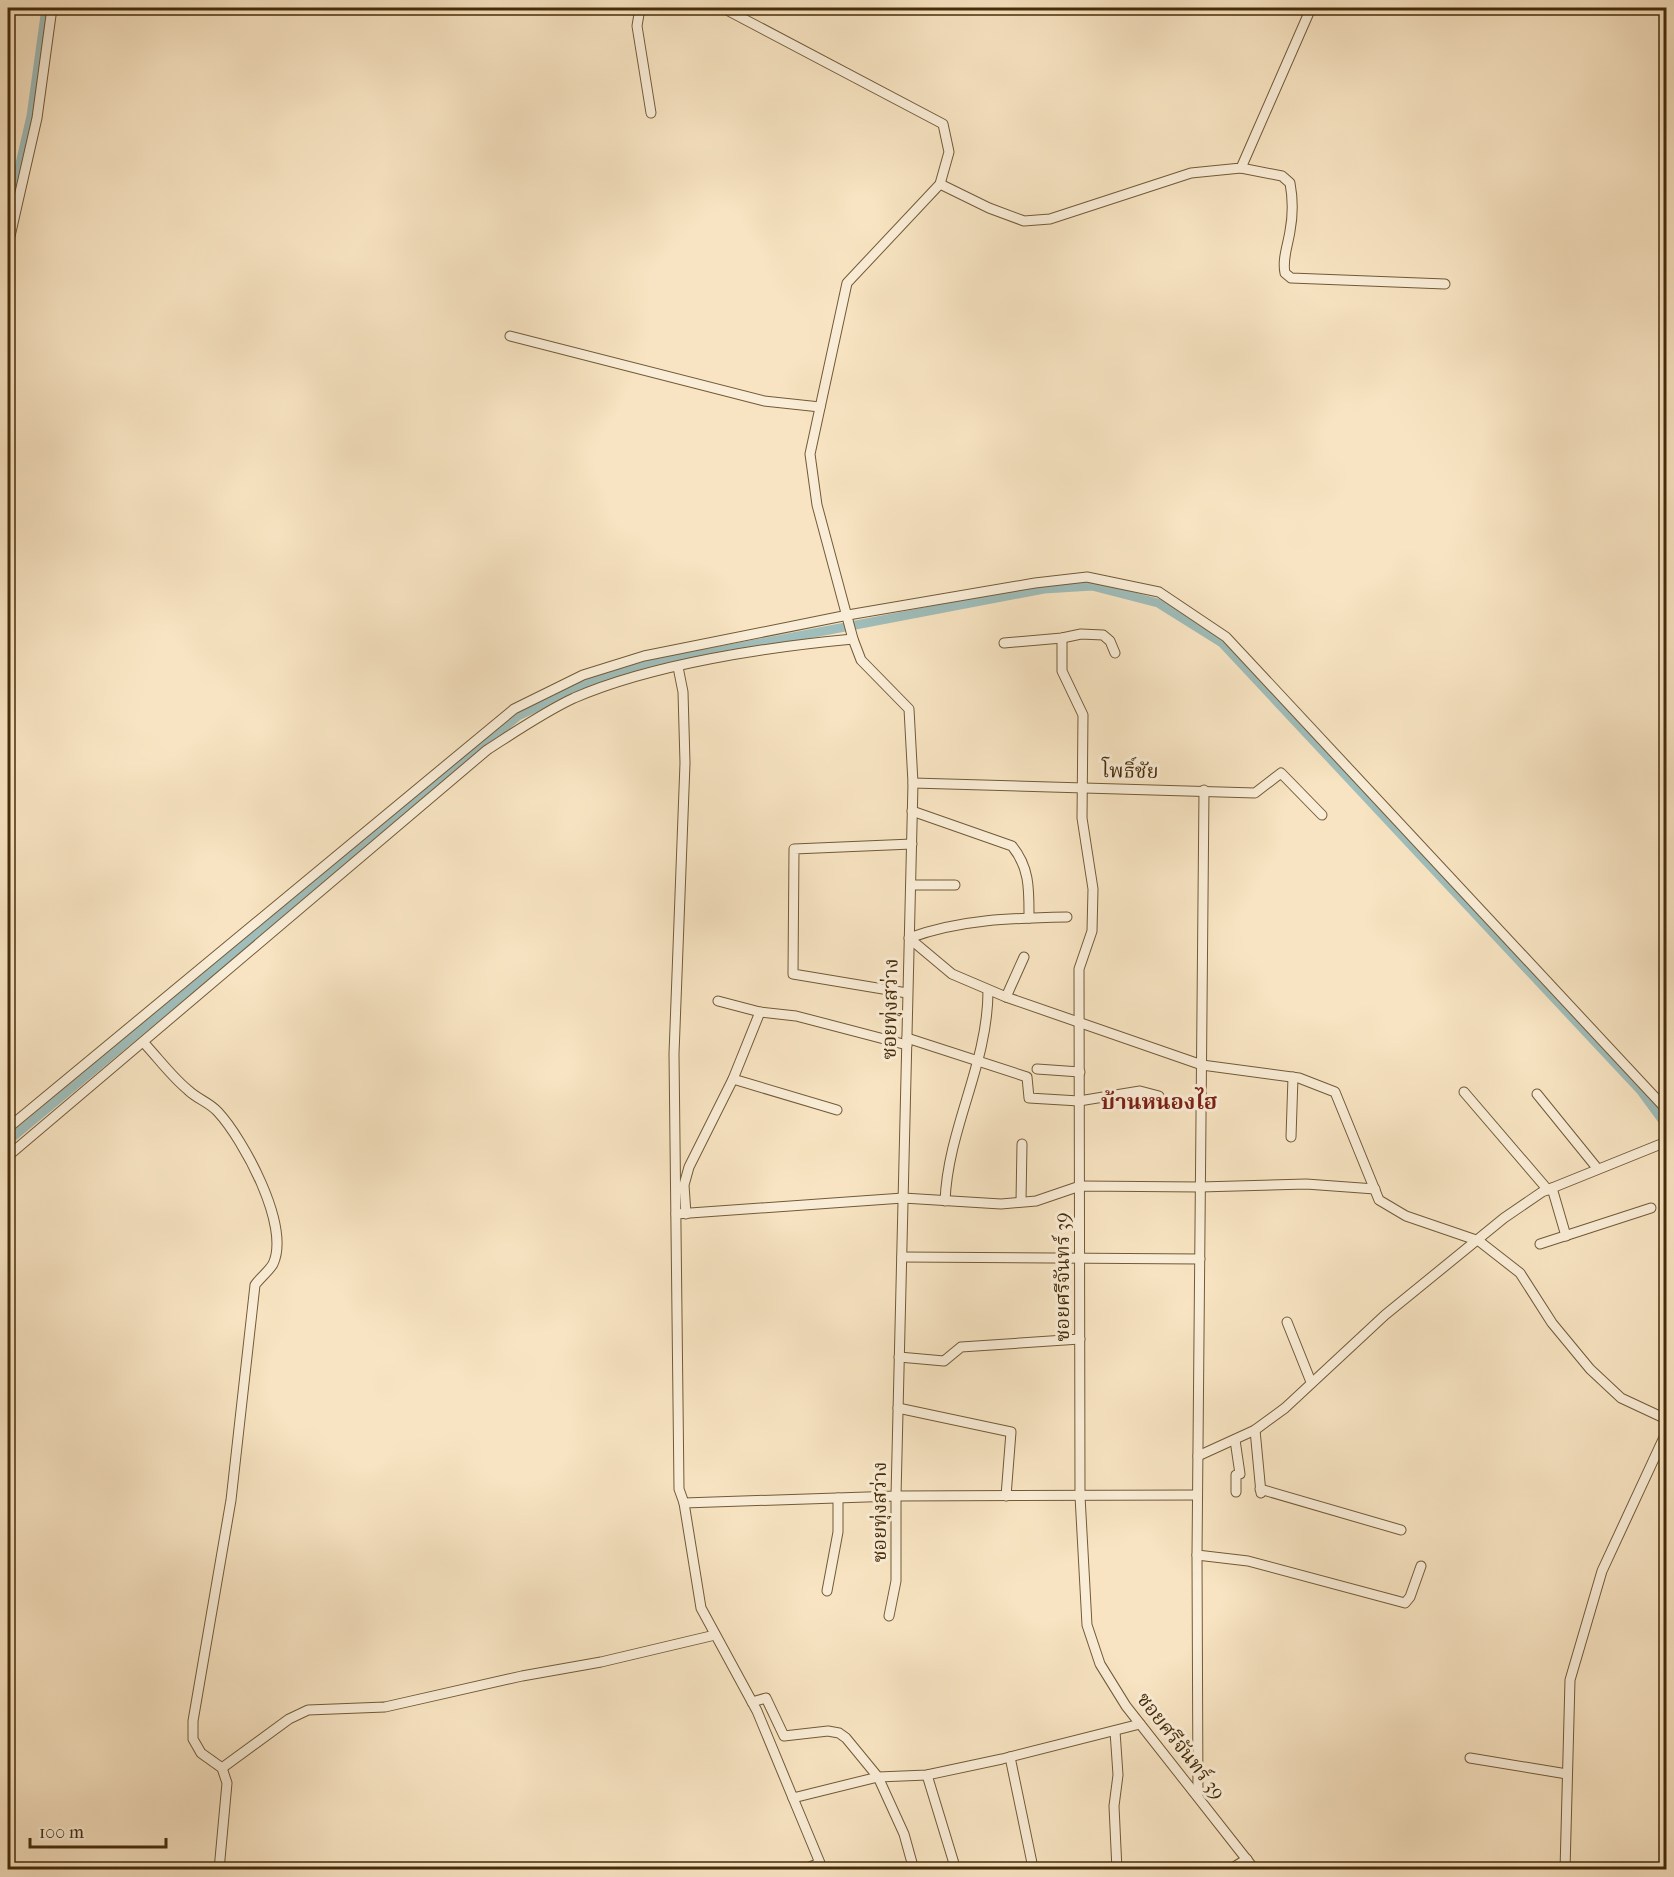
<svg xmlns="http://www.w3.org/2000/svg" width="1674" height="1877" font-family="'IM FELL French Canon','Noto Serif Thai',serif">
	<rect width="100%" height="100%" fill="#f8e4c2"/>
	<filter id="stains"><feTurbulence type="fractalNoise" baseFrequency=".00333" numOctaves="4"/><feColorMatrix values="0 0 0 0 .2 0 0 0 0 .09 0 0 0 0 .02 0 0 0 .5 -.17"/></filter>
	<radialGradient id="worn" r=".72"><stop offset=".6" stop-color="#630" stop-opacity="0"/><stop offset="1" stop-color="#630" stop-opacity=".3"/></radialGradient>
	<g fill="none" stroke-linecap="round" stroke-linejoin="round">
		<g stroke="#9fbdba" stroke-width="9">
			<polyline points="8,216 31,116 46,8"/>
			<polyline points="8,1141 518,716 588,683 651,664 1044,589 1092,586 1158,603 1222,643 1641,1091 1666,1125"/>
		</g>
		<defs>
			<g id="street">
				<polyline points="640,8 637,26 651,113"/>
				<polyline points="723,8 943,124 949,152 940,184 847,283 810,454 817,505 853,639 861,660 909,709 913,783 896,1496 896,1581 889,1616"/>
				<path d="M 1241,168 L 1282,176 L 1290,183 C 1293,199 1293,215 1290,231 C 1288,245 1282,259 1285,273 L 1291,278 L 1445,284"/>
				<polyline points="940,184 989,208 1024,221 1050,219 1191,173 1241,168 1311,8"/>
				<polyline points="8,245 37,118 52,8"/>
				<polyline points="510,336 764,401 820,407"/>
				<polyline points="1062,638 1062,671 1083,715 1082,818 1093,889 1092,931 1079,969 1080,1496 1087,1625 1100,1664 1126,1706 1255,1870"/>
				<polyline points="1004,643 1062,638 1081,634 1103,635 1110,641 1115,653"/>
				<polyline points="678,667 683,692 685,763 674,1054 679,1489 684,1503 896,1496 1197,1495"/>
				<polyline points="913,783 1255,793 1281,773 1322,815"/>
				<path d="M 912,811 L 1012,846 C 1030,868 1029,890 1029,918"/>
				<polyline points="911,885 955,885"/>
				<path d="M 1067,917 C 1013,918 961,919 909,938 L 952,974 L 1006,997 L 1202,1065 L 1299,1078 L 1335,1092 L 1379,1200 L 1406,1216 L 1479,1241 L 1520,1273 L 1552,1323 L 1590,1369 L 1621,1398 L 1666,1419"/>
				<polyline points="907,993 793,974 794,849 912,844"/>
				<polyline points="1006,997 1024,957"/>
				<polyline points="718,1001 760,1012 796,1016 907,1045"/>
				<polyline points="907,1038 1027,1077 1029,1098 1079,1101 1140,1091 1159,1096"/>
				<path d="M 144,1043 C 158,1058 172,1077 188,1090 C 197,1099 209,1102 218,1112 C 243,1139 291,1226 273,1264 C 269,1271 260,1278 255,1285 L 231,1500 L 193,1721 L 193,1739 L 201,1753 L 222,1768 L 227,1783 L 219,1870"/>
				<polyline points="1037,1069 1080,1072"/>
				<polyline points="733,1079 837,1110"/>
				<polyline points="1464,1092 1548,1190"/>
				<polyline points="1537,1094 1597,1168"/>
				<polyline points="8,1128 514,709 583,675 644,656 848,615 1035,583 1087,577 1159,592 1226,637 1666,1109"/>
				<polyline points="1291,1137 1293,1077"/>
				<path d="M 8,1156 L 487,750 C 515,732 544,712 574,698 C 652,664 767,647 853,639"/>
				<polyline points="1552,1188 1566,1236"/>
				<path d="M 945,1201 C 948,1128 988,1064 988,991"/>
				<polyline points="1021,1201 1022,1144"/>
				<polyline points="676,1214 903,1198 1001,1204 1036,1201 1080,1186 1200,1187 1306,1184 1375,1189"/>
				<polyline points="686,1214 684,1185 689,1167 733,1079 760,1012"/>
				<polyline points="1540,1244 1651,1208"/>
				<polyline points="902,1257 1200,1259"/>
				<polyline points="1287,1322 1311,1382"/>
				<polyline points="899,1357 944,1361 961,1347 1080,1339"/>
				<polyline points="898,1408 1011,1432 1006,1496"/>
				<polyline points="1255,1430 1261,1493"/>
				<polyline points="1235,1440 1240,1474 1236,1475 1236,1492"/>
				<polyline points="1198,1456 1255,1430 1285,1408 1385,1315 1504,1218 1542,1192 1666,1142"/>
				<polyline points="1260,1489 1401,1530"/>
				<polyline points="684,1503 701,1608 757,1711 793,1798 878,1777 927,1775 1002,1759 1140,1724"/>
				<polyline points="1197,1555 1248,1561 1405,1603 1410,1597 1421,1566"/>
				<polyline points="827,1591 838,1532 838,1498"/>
				<polyline points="752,1702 766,1698 784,1736 828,1731 839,1733 846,1738 878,1777 904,1834 914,1870"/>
				<polyline points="1115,1731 1118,1775 1114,1806 1117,1870"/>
				<polyline points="1010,1757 1032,1863"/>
				<polyline points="1470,1758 1567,1774"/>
				<polyline points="222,1768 289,1719 308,1710 385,1707 522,1676 601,1662 715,1635"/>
				<polyline points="927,1775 956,1870"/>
				<polyline points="1198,1796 1197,1555 1204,790"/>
				<polyline points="793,1798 820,1863 802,1870"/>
				<polyline points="1229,1870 1247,1859"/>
				<polyline points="1565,1870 1570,1680 1602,1571 1666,1433"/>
				<polyline points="1665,1870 1666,1868"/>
			</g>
		</defs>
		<use href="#street" stroke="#725a37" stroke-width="11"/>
		<use href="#street" stroke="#faedd7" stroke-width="9"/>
	</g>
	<g text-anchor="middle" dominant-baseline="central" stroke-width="6" stroke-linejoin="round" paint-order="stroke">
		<g font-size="20" fill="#452c09" stroke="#faedd7">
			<text transform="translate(1130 771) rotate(1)">โพธิ์ชัย</text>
			<text transform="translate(890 1009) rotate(-89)">ซอยทุ่งสว่าง</text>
			<text transform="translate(1062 1277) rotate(-90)">ซอยศรีจันทร์ 39</text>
			<text transform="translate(879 1512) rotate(-90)">ซอยทุ่งสว่าง</text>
			<text transform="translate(1181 1746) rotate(52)">ซอยศรีจันทร์ 39</text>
		</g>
		<g font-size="22" font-weight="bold" fill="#7a1f14" stroke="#faedd7">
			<text x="1159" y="1102">บ้านหนองไฮ</text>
		</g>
	</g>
	<rect width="1674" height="1877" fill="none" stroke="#f8e4c2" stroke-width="30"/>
	<rect x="9" y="9" width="1656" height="1859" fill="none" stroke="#452c09" stroke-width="3"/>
	<rect x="15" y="15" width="1644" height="1847" fill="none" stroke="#452c09" stroke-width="1.5"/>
	<path d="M30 1838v9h136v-9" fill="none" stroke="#452c09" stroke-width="3"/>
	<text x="39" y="1838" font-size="18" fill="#452c09" stroke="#faedd7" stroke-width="4.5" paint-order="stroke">100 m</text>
	<rect width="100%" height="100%" filter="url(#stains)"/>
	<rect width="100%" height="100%" fill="url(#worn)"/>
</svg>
